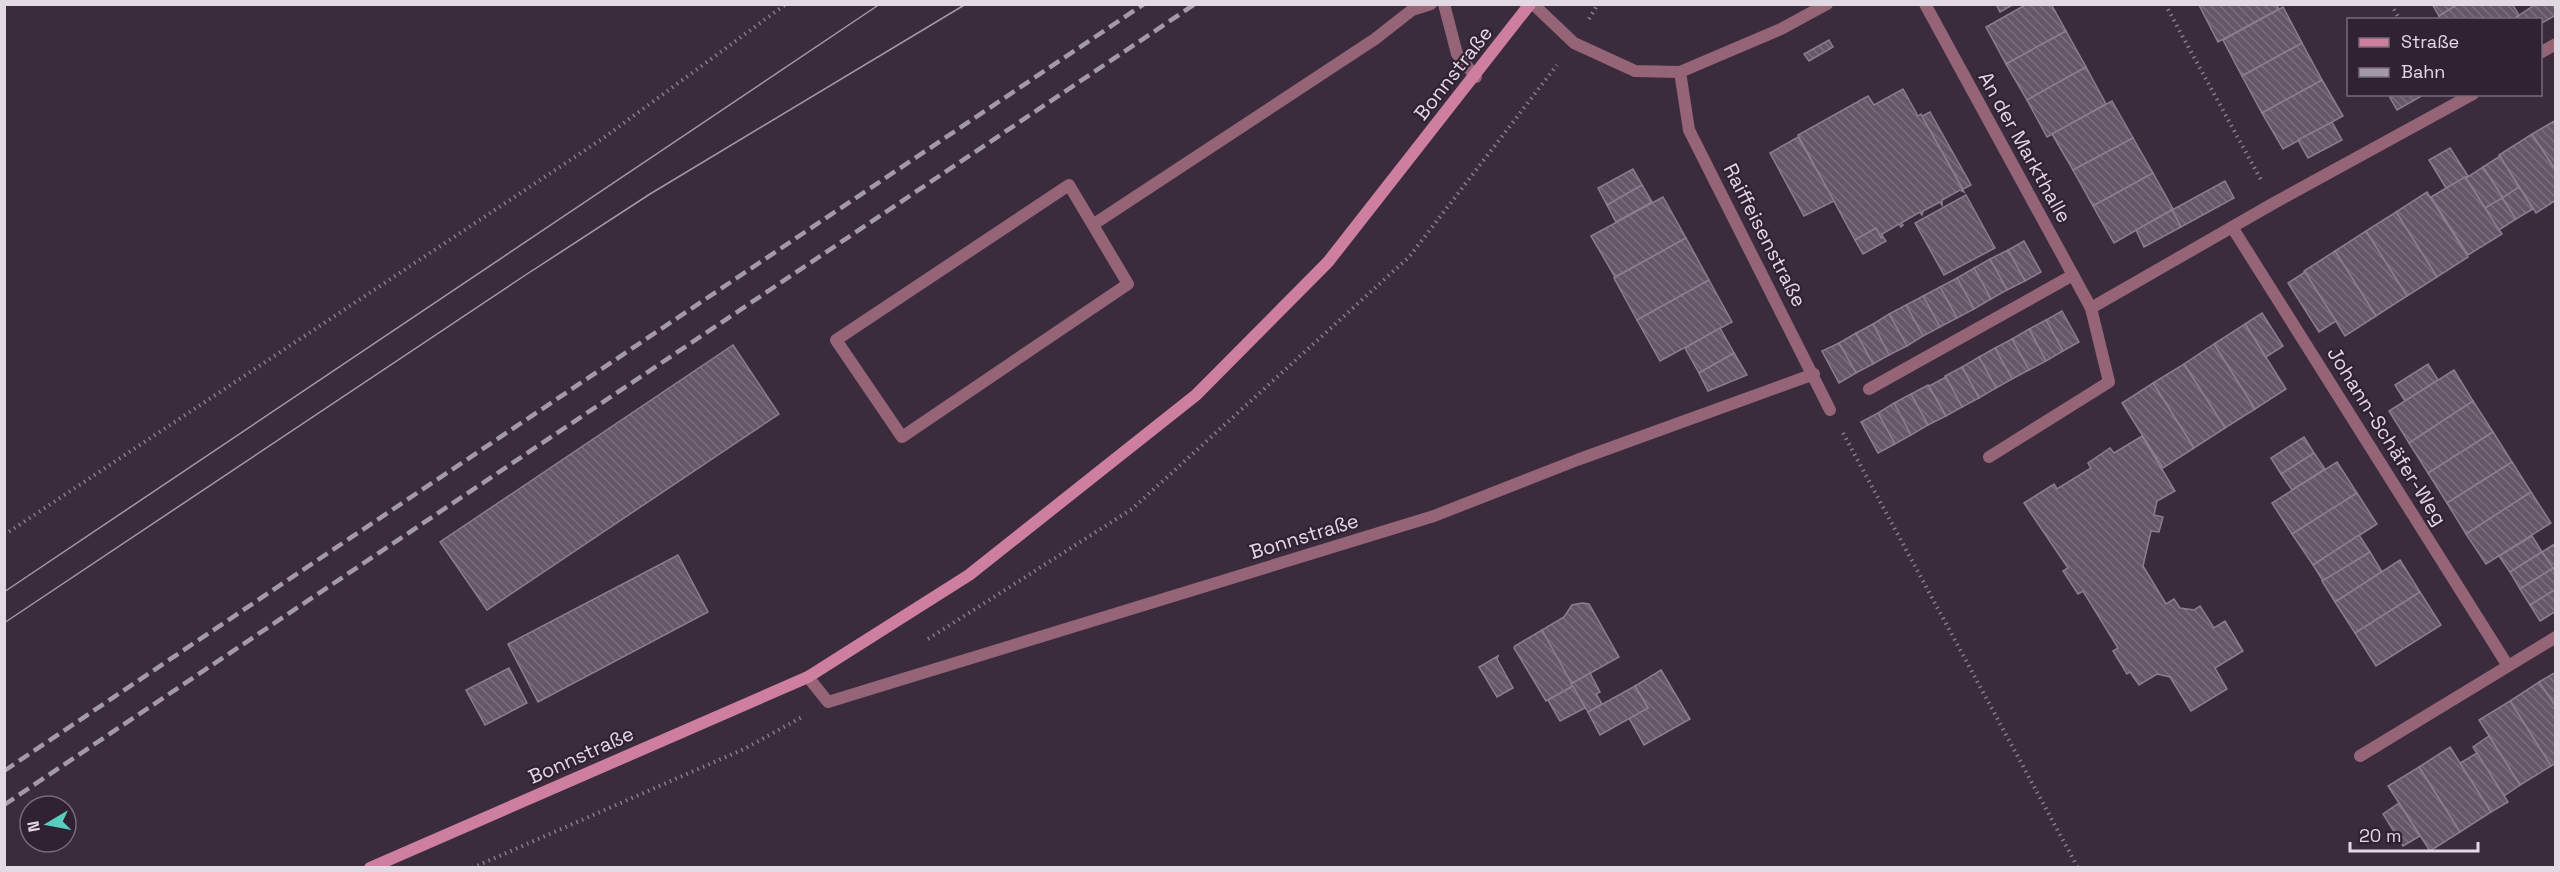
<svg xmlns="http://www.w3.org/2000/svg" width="2560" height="872" font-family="'Space Grotesk',sans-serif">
	<defs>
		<pattern id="building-back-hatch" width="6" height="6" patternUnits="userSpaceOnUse" patternTransform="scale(1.5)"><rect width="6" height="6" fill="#655668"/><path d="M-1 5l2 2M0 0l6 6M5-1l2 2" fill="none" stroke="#7b6e7d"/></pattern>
	</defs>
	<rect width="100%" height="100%" fill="#3a2c3d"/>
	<g fill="url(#building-back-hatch)" stroke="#8d7d90" stroke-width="1.5">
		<polygon points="1996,4 2014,4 2000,12"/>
		<polygon points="2027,4 2051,4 2066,31 2006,64 1986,27"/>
		<polygon points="2276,4 2279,9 2218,42 2199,5"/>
		<polygon points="2432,4 2458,4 2439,16"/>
		<polygon points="2458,4 2512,4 2519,15 2512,20 2441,20 2439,16"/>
		<polygon points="2536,4 2556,4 2556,15 2540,24 2540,20 2512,20"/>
		<polygon points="2283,7 2302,43 2242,76 2223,40"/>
		<polygon points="2066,31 2086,67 2027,100 2006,64"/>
		<polygon points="1829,40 1833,47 1809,61 1804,54"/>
		<polygon points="2302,43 2322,80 2262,113 2242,76"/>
		<polygon points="2086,67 2106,104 2047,137 2027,100"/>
		<polygon points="2322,80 2343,116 2283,149 2262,113"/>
		<polygon points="1903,89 1918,116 1921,114 1964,192 1960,190 1942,200 1942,205 1940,202 1923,211 1922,215 1920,212 1901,223 1903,225 1901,227 1899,224 1882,234 1883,237 1881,238 1876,228 1855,240 1798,135 1868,96 1874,105"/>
		<polygon points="2388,94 2425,94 2397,110"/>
		<polygon points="2112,101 2133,138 2073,170 2052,134"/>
		<polygon points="1930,112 1971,185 1963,189 1922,116"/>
		<polygon points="2556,120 2556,171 2532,134"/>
		<polygon points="2332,122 2342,140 2308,158 2298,140"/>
		<polygon points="2532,134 2556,171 2556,200 2536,213 2499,155"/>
		<polygon points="1798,137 1834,201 1804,216 1770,153"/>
		<polygon points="2133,138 2153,173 2093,206 2073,170"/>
		<polygon points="2450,148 2468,176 2446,188 2429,160"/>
		<polygon points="2500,156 2519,187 2503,198 2483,167"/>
		<polygon points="2483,167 2503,198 2485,208 2466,178"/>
		<polygon points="1633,169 1642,185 1607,205 1598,188"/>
		<polygon points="2153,173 2173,209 2114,243 2093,206"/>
		<polygon points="2465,177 2502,234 2468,255 2431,197"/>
		<polygon points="2225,181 2234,198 2181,227 2172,210"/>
		<polygon points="1642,185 1652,202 1616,222 1607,205"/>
		<polygon points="2519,187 2533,209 2516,219 2502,198"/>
		<polygon points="2427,192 2468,257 2437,277 2396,212"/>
		<polygon points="1966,195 1995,248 1944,275 1915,223"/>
		<polygon points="1663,197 1686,238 1615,277 1591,236"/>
		<polygon points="2502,198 2516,219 2499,230 2485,208"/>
		<polygon points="2172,210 2181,227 2144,247 2136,230"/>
		<polygon points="2396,212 2437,277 2407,296 2366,231"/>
		<polygon points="1876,228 1881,238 1883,237 1886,241 1863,254 1855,240"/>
		<polygon points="2366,231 2407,296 2376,316 2335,251"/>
		<polygon points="1686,238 1709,280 1637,320 1614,278"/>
		<polygon points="2024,241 2041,272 2025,281 2008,250"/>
		<polygon points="2008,250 2025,281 2007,290 1990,259"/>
		<polygon points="2335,251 2376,316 2345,336 2304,271"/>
		<polygon points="1990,259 2007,290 1991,299 1974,268"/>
		<polygon points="1974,268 1991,299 1974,309 1957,278"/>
		<polygon points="2305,272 2336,321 2319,332 2288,283"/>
		<polygon points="1957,278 1974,309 1957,318 1940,287"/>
		<polygon points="1709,280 1732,322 1660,361 1637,320"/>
		<polygon points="1940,287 1957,318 1940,327 1923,296"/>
		<polygon points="1923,296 1940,327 1923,336 1906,305"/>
		<polygon points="1906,305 1923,336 1907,346 1889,314"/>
		<polygon points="2062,311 2079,342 2063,351 2046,320"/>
		<polygon points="2262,313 2283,346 2266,357 2245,324"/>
		<polygon points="1889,314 1907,346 1889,355 1873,324"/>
		<polygon points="2046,320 2063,351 2046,361 2029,329"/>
		<polygon points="1873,324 1889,355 1873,364 1856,333"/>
		<polygon points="2245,324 2286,389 2255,409 2214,344"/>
		<polygon points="1720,328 1734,353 1699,373 1685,348"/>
		<polygon points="2029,329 2046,361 2029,370 2012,339"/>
		<polygon points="1856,333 1873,364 1856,373 1839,343"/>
		<polygon points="2012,339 2029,370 2012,379 1995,348"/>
		<polygon points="1839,343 1856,373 1839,383 1822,351"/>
		<polygon points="2214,344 2255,409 2225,428 2184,364"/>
		<polygon points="733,345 779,414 487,610 440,542"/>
		<polygon points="1995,348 2012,379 1996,388 1979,357"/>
		<polygon points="1734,353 1747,375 1708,391 1699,373"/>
		<polygon points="1979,357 1996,388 1979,398 1962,367"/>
		<polygon points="2184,364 2225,428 2194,448 2153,383"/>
		<polygon points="2428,364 2438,380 2405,401 2395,385"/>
		<polygon points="1962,367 1979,398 1962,407 1945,376"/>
		<polygon points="2454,370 2473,401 2409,443 2389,411"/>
		<polygon points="1946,377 1962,407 1946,416 1929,386"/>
		<polygon points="2153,383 2194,448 2163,468 2122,403"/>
		<polygon points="1928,385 1946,416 1928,425 1911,394"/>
		<polygon points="1911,394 1928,425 1911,435 1894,403"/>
		<polygon points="2473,401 2493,432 2428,473 2409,443"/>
		<polygon points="1894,403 1911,435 1895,444 1878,413"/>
		<polygon points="1878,413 1895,444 1878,453 1861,422"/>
		<polygon points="2493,432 2512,462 2447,503 2428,473"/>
		<polygon points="2142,436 2175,491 2157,501 2154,515 2163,517 2159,532 2151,531 2143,566 2166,604 2174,599 2180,608 2194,610 2200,606 2214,628 2225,621 2243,651 2215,668 2227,689 2191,711 2170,677 2157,674 2139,685 2130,672 2127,674 2113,651 2118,648 2083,591 2078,594 2063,571 2068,568 2024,503 2054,484 2057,489 2091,468 2088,463 2110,448 2114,453"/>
		<polygon points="2304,437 2314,453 2281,474 2271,458"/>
		<polygon points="2314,453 2325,469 2292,490 2281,474"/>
		<polygon points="2337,462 2357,493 2292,534 2272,503"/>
		<polygon points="2512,462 2531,492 2466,534 2447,503"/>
		<polygon points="2531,492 2551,523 2486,564 2466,534"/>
		<polygon points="2357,493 2377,524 2313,565 2292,534"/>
		<polygon points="2359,535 2370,552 2323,581 2313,565"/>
		<polygon points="2532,536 2542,552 2510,572 2499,556"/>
		<polygon points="2556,543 2556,573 2542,552"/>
		<polygon points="2370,552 2382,572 2335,602 2322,581"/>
		<polygon points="2542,552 2553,568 2520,589 2510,572"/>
		<polygon points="678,555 708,612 538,702 508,644"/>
		<polygon points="2400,560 2420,592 2355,633 2335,602"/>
		<polygon points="2553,568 2556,573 2556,589 2530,605 2520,589"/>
		<polygon points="2556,589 2556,611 2540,621 2530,605"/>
		<polygon points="2420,592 2441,625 2376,666 2355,633"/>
		<polygon points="1582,603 1589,604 1619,657 1571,684 1542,630 1564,617 1572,605"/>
		<polygon points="1542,630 1573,686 1546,701 1514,648 1515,646"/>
		<polygon points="1498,656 1497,659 1513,688 1497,697 1479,667"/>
		<polygon points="509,668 527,703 485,725 466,690"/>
		<polygon points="1661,670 1690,719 1644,745 1629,718 1648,708 1635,686"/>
		<polygon points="2556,672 2556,707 2539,682"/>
		<polygon points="1590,673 1600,692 1596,694 1602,704 1588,712 1571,684"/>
		<polygon points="2539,682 2556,707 2556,763 2551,766 2510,701"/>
		<polygon points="1573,686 1585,708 1560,721 1548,700"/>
		<polygon points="1635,686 1648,708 1600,735 1588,712"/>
		<polygon points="2510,701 2551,766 2520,785 2479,720"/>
		<polygon points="2489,736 2520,785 2504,796 2473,747"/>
		<polygon points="2450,747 2491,812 2460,832 2419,767"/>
		<polygon points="2477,753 2508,802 2491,812 2460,763"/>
		<polygon points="2419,767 2460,832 2430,851 2388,786"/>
		<polygon points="2399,803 2420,836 2403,846 2383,814"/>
	</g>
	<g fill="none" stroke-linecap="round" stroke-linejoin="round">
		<g stroke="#887c8b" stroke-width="4" stroke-dasharray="1.5 4.5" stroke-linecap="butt">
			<polyline points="2165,4 2261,180"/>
			<polyline points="2391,4 2400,20"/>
			<polyline points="1589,19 1598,4"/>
			<polyline points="1843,433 2078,868"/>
			<polyline points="4,535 602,139 786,4"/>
			<polyline points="928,639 1132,509 1409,257 1557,65"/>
			<polyline points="472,868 744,749 804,716"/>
		</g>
		<g stroke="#966477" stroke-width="12">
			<polyline points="1444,4 1457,54 1476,77"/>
			<polygon points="1069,185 1128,284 902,437 836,340"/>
			<polyline points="1094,224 1375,39 1412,10 1431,4"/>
			<polyline points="1869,389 2073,275"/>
			<polyline points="1989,457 2109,382 2091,308"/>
			<polyline points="808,677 828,702 1434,516 1577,460 1814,374"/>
		</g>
		<g stroke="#966477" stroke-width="12">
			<polyline points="1533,4 1574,43 1635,71 1680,72 1781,29 1827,4"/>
			<polyline points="1925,4 2091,308 2274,203 2473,94"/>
			<polyline points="2540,53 2556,44"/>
			<polyline points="1680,72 1689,130 1830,410"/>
			<polyline points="2232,227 2508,666"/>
			<polyline points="2360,756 2556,637"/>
		</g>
		<polyline stroke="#ce7f9f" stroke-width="12" points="370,868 808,677 969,575 1196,395 1328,262 1530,4"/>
		<g stroke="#a49aa7" stroke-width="1.5">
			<polyline points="4,592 880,4"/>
			<polyline points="4,623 524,276 650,194 966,4"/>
		</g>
		<g stroke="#a49aa7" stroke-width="4.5" stroke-dasharray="12 6" stroke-linecap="butt">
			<polyline points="4,771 1144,4"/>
			<polyline points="4,805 1195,4"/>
		</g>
	</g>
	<g text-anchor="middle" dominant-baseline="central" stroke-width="4.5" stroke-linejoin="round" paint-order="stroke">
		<g font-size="20" fill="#e2d9e4" stroke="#302232">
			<text transform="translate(1453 73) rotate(-52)">Bonnstraße</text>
			<text transform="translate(2025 147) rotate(61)">An der Markthalle</text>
			<text transform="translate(1765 235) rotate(63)">Raiffeisenstraße</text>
			<text transform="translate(2387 436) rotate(58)">Johann-Schäfer-Weg</text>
			<text transform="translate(1304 536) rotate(-17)">Bonnstraße</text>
			<text transform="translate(581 755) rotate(-24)">Bonnstraße</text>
		</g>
	</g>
	<rect width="2560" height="872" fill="none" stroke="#e2d9e4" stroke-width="12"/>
	<rect x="2347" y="18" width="195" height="78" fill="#302232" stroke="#776b79" stroke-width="1.5"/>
	<rect x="2359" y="38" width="30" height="9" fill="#ce7f9f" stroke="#776b79" stroke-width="1.5"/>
	<text x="2401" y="48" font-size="18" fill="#e2d9e4">Straße</text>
	<rect x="2359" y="68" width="30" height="9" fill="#a49aa7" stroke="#776b79" stroke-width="1.5"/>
	<text x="2401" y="78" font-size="18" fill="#e2d9e4">Bahn</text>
	<g transform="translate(48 824) rotate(260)"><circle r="28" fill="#302232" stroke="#776b79" stroke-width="1.5"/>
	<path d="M0-4.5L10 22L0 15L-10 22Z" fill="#59cebe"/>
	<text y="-9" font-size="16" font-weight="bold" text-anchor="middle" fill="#e2d9e4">N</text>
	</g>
	<path d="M2350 842v9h128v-9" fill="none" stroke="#e2d9e4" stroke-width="3"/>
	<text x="2359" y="842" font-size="18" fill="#e2d9e4" stroke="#302232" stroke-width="4.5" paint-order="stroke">20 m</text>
</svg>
